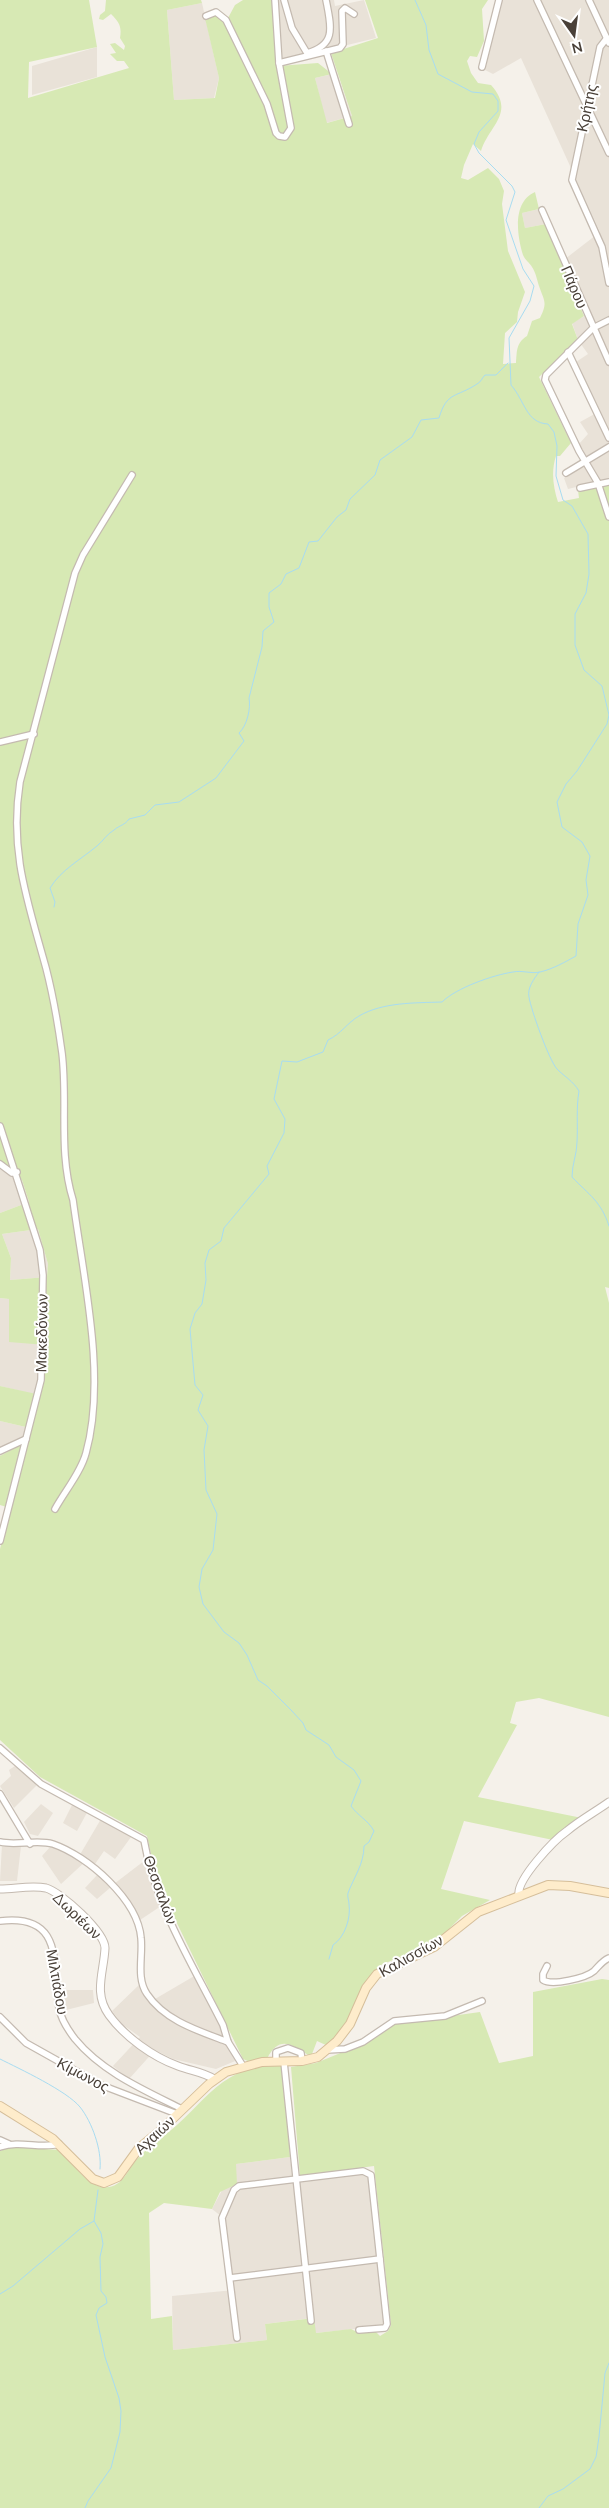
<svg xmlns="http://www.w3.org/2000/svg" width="609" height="2508" font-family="'Nunito Sans',sans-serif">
	<rect width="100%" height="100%" fill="#f5f1ea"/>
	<g fill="#e9e2d8">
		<polygon points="274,0 334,0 335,6 364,0 376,38 282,61"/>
		<polygon points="501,0 609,0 609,479 568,489 564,478 590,463 579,444 588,434 580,422 600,411 576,362 588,354 578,340 572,323 588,314 565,259 600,232 521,58 493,74 485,70"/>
		<polygon points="202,3 219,78 214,98 174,100 167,10"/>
		<polygon points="97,47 97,77 32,95 32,66"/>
		<polygon points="337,73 352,116 326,123 315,78"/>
		<polygon points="539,209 546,224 525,228 522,213"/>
		<polygon points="0,1163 22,1180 29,1202 0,1213"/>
		<polygon points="38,1229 48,1264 47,1277 10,1280 11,1258 2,1234"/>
		<polygon points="0,1298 9,1299 9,1341 46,1344 44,1382 41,1396 0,1386"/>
		<polygon points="0,1421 30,1428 26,1442 0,1456"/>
		<polygon points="15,1766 37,1785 14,1808 0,1786 11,1776 9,1770"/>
		<polygon points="74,1801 89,1809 77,1831 63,1823"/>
		<polygon points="41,1804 53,1813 38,1836 30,1834 24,1822"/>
		<polygon points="101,1819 131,1837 115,1859 104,1851 95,1864 88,1859 61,1884 42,1856 51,1846 78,1858"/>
		<polygon points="2,1844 21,1846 17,1881 0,1881"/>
		<polygon points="144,1861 154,1878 161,1906 140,1920 128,1899 114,1884"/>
		<polygon points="98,1874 111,1887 97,1899 85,1888"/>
		<polygon points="196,1975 240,2059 216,2069 173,2059 155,2050 129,2079 113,2066 140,2037 122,2024 112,2011 139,1985 155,1999"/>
		<polygon points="60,1990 93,1990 94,2003 62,2011"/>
		<polygon points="290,2157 293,2182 368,2173 385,2326 315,2333 313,2318 265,2324 267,2340 173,2350 172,2296 234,2290 226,2220 212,2209 236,2164"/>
	</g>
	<g fill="#d7e9b4" fill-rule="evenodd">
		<path d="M 0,0 L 89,0 L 97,47 L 29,62 L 28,98 L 129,68 L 124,61 L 117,61 L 110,54 L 116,53 L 110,44 L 115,43 L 124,50 L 125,46 L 120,38 C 122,26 119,22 111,14 L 103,20 L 99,19 L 100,15 L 105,11 L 106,0 L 201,0 L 202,3 L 167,10 L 174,100 L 215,98 L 219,78 L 204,14 L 218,10 L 228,18 L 235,5 L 243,0 L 274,0 L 278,66 L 318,63 L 332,74 L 315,78 L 327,123 L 352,116 L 331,53 L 378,38 L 365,0 L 488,0 L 482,9 L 484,41 L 477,57 L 470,56 L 467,61 L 471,73 L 478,83 L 491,85 C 516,113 489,125 481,151 L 473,144 L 464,165 L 461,178 L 468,180 L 488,168 L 499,179 L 504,191 L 502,204 L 508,251 L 525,292 L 518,312 L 517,322 L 505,333 L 503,364 L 516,363 C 517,351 516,343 527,336 L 532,321 L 540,318 C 548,302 544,301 539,286 C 537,280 536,273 532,267 C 530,263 525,260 523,255 C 517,236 512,202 535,192 L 539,209 L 522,213 L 525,228 L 546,224 L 584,316 L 572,324 L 578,340 L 539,377 L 571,443 L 560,456 L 556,456 C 551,471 553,487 558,502 L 579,498 L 578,490 L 609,484 L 609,1288 L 605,1287 L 609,1303 L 609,1717 L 539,1698 L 516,1702 L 510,1723 L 517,1725 L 478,1797 L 582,1818 L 553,1840 L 464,1821 L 441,1889 L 490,1900 L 462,1916 L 436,1942 L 381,1965 L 364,1984 L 351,2020 L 328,2046 L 317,2041 L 312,2054 L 308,2055 C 291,2043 278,2036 267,2059 L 250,2062 L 243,2059 L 173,1915 L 151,1854 L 147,1836 L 40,1777 L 0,1740 L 0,1549 L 10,1508 L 0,1505 L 0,1456 L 26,1442 L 30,1428 L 0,1421 L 0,1386 L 41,1395 L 44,1382 L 46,1345 L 9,1342 L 9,1299 L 0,1298 L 0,1213 L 29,1202 L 22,1180 L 0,1163 ZM 38,1229 L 48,1264 L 47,1277 L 10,1280 L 11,1258 L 2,1234 Z"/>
		<path d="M 602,1979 L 609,1980 L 609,2508 L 0,2508 L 0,2151 L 11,2147 L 61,2150 C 72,2162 86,2185 103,2187 C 123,2190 128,2167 139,2157 C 150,2145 165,2136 177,2125 C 195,2109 210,2089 231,2077 C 245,2068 266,2065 283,2064 L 290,2157 L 236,2164 L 237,2184 L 220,2192 L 212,2209 L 164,2203 L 149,2213 L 151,2319 L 172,2316 L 173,2350 L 267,2340 L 265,2324 L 314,2318 L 316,2333 L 351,2329 L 355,2331 L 376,2332 L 380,2336 L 388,2331 L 391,2325 L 374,2166 L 300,2176 L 291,2067 L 316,2063 L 338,2054 L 377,2037 L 394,2024 L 480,2012 L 499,2063 L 533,2056 L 533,1992 Z"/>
	</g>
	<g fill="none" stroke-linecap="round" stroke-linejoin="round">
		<g stroke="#a8dcf1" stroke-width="1">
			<path d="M 54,907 L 55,902 L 50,888 C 61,870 80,860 97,846 C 103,841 107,834 114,830 C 120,825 125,825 129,819 L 145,815 L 155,805 L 179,802 L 216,778 L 244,741 L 239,733 C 247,726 251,708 249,698 L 262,647 L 263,631 L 274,622 L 269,607 L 269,593 L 281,584 L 286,574 L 299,568 L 309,542 L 318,541 L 337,517 L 346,510 L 350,499 L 375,475 L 380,460 L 412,437 L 421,420 L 439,418 C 447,391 456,398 477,384 C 481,382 482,378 485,375 L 496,375 L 508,363"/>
			<path d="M 539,972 C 534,979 527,988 529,997 C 531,1010 549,1060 557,1069 C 565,1077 573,1081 579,1091 C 576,1109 578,1124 577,1142 C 577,1154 572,1164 572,1177 C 589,1195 601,1201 609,1226"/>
			<path d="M 329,1959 L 333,1945 C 345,1937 351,1918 349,1904 C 349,1900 347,1897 348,1893 C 354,1877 364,1864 364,1846 L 369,1842 L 374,1831 C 368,1820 358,1816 351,1806 L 361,1781 L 354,1770 L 336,1757 L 329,1745 L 306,1730 L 303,1723 L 291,1710 L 267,1686 L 258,1680 L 247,1655 L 239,1643 L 224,1632 L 203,1604 L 199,1587 L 202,1569 L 213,1550 L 217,1514 L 206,1490 L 204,1450 L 208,1426 L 198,1410 L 203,1395 L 195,1385 L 190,1329 L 195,1313 L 202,1304 L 206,1280 L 205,1263 L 209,1250 L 221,1241 L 224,1228 L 269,1174 L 267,1166 L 284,1133 L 285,1119 L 274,1099 L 282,1061 L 297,1062 L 323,1052 L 328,1040 C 341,1034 347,1023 359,1016 C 383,1002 415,1003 442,1002 C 456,988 493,975 513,972 C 522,970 531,974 540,972 C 553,969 565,962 576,956 L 578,924 L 588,895 L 586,880 L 590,856 L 582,842 L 562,827 L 557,802 L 566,784 L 577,771 L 607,724 L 609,715 L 602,686 L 584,670 L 575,645 L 575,614 L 586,593 L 589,574 L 588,534 L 572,506 L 563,500 L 556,476 L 557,446 L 554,432 L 548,424 C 526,423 525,401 511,385 L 509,338 L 530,301 L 534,286 L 523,269 L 506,220 L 515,192 L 512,186 L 479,153 L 474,144 L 479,132 L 498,111 L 498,101 L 493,94 L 472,92 L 438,74 L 429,50 L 426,25 L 415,0"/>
			<path d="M 0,2059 C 20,2069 67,2091 80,2107 C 92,2122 102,2150 100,2169"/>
			<polyline points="0,2294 13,2286 80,2229 94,2221"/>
			<polyline points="85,2508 88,2501 111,2468 120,2432 121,2411 119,2398 105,2357 96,2315 99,2308 107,2303 106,2297 101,2291 100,2257 103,2244 101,2233 94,2221 98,2190"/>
			<polyline points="539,2508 548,2496 563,2489 590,2469 596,2457 599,2437 605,2373 609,2363"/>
		</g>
		<defs>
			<g id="minor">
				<path d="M 284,0 L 292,28 L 307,53 C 337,45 331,26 326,0"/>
				<polyline points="537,0 609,153"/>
				<polyline points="589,0 609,43"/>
				<polyline points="206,16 216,12 226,20 267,104 276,133 279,136 285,137 291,128 279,63 275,0"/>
				<polyline points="607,38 600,47 572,180 602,247 609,283"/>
				<polyline points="326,51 349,124"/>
				<polyline points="279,63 340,48 343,44 342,11 345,8 354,14"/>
				<polyline points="482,67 499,0"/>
				<polyline points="542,210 609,362"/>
				<polyline points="609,320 593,328 546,375 545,380 579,451 598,483 609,517"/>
				<polyline points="568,352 609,438"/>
				<polyline points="566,473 609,447"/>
				<polyline points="580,488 609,482"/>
				<polyline points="0,742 34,734"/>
				<polyline points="0,1126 40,1250 43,1275 41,1380 0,1541"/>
				<polyline points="0,1164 12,1173 17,1172"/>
				<polyline points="0,1451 26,1439"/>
				<path d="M 55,1509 C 65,1491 81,1472 86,1453 C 107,1377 83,1276 73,1200 C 58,1152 68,1102 62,1053 C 58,1024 53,995 46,968 C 28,902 9,852 20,782 L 75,573 L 83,555 L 132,475"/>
				<path d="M 0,1748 L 41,1784 L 144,1840 C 155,1906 194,1967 223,2025 L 228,2042 L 243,2066"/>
				<polyline points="0,1794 30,1844"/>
				<path d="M 0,1842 C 17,1846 37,1839 53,1844 C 88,1856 138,1900 141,1938 C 143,1957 136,1978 147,1994 C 165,2021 199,2031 228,2042"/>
				<path d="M 0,1921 C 66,1913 52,1967 59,2008 C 61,2019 68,2030 75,2039 C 102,2072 144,2090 182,2109"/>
				<path d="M 547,1966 L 543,1974 L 543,1980 C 552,1986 586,1978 594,1971 C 599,1966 602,1961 609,1958"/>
				<polyline points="0,2017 26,2043 101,2085 177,2114"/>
				<polyline points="327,2050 345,2049 363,2042 394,2021 445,2016 482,2001"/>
				<polyline points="276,2061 276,2052 288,2048 301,2053 302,2061"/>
				<polyline points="284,2062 311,2321"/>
				<polyline points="0,2140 9,2144"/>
				<path d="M 0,2147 C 20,2140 40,2149 59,2144"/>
				<polyline points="230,2278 380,2259"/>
				<polyline points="237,2338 222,2218 234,2190 239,2186 363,2171 371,2175 387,2324 385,2328 359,2330"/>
			</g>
			<g id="tertiary">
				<path d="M 0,1889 C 15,1889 31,1885 46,1888 C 61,1892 105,1932 105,1948 C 104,1972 93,1993 109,2015 C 125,2037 153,2057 178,2066 C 191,2071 203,2072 214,2079"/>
				<path d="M 519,1895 C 516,1880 554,1840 567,1831 C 580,1820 595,1812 609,1802"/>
			</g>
			<polyline id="secondary" points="0,2106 53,2139 93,2179 104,2183 118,2177 139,2148 162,2129 209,2084 226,2072 262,2062 302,2061 318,2057 337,2041 350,2024 366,1988 377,1974 434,1947 478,1912 548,1885 570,1886 609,1893"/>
		</defs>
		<use href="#minor" stroke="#c4bab0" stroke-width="8"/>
		<use href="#tertiary" stroke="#c4bab0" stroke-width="9"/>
		<use href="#secondary" stroke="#d5be9a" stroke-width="10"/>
		<use href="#minor" stroke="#fff" stroke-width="5.5"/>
		<use href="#tertiary" stroke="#fff" stroke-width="7"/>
		<use href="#secondary" stroke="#feeccb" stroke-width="8"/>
	</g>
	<g text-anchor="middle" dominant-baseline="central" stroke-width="4" stroke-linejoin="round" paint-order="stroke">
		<g font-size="15" fill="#494038" stroke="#fff">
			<text transform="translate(587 108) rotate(-78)">Κρήτης</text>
			<text transform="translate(574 287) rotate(67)">Πάρου</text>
			<text transform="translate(42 1333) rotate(-89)">Μακεδόνων</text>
			<text transform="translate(160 1890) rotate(70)">Θεσσαλών</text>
			<text transform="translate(77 1916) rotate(44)">Δωριέων</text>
			<text transform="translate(411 1956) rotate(-29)">Καλισσίων</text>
			<text transform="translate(57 1982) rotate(80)">Μιλτιάδου</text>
			<text transform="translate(83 2075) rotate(28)">Κίμωνος</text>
			<text transform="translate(155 2135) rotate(-43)">Αχαιών</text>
		</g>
	</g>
	<g transform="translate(574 35) rotate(166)" stroke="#ffffff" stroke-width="4" paint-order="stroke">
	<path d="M0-4L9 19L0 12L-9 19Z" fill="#494038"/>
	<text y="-8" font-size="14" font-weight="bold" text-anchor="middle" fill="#494038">N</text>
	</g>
</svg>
